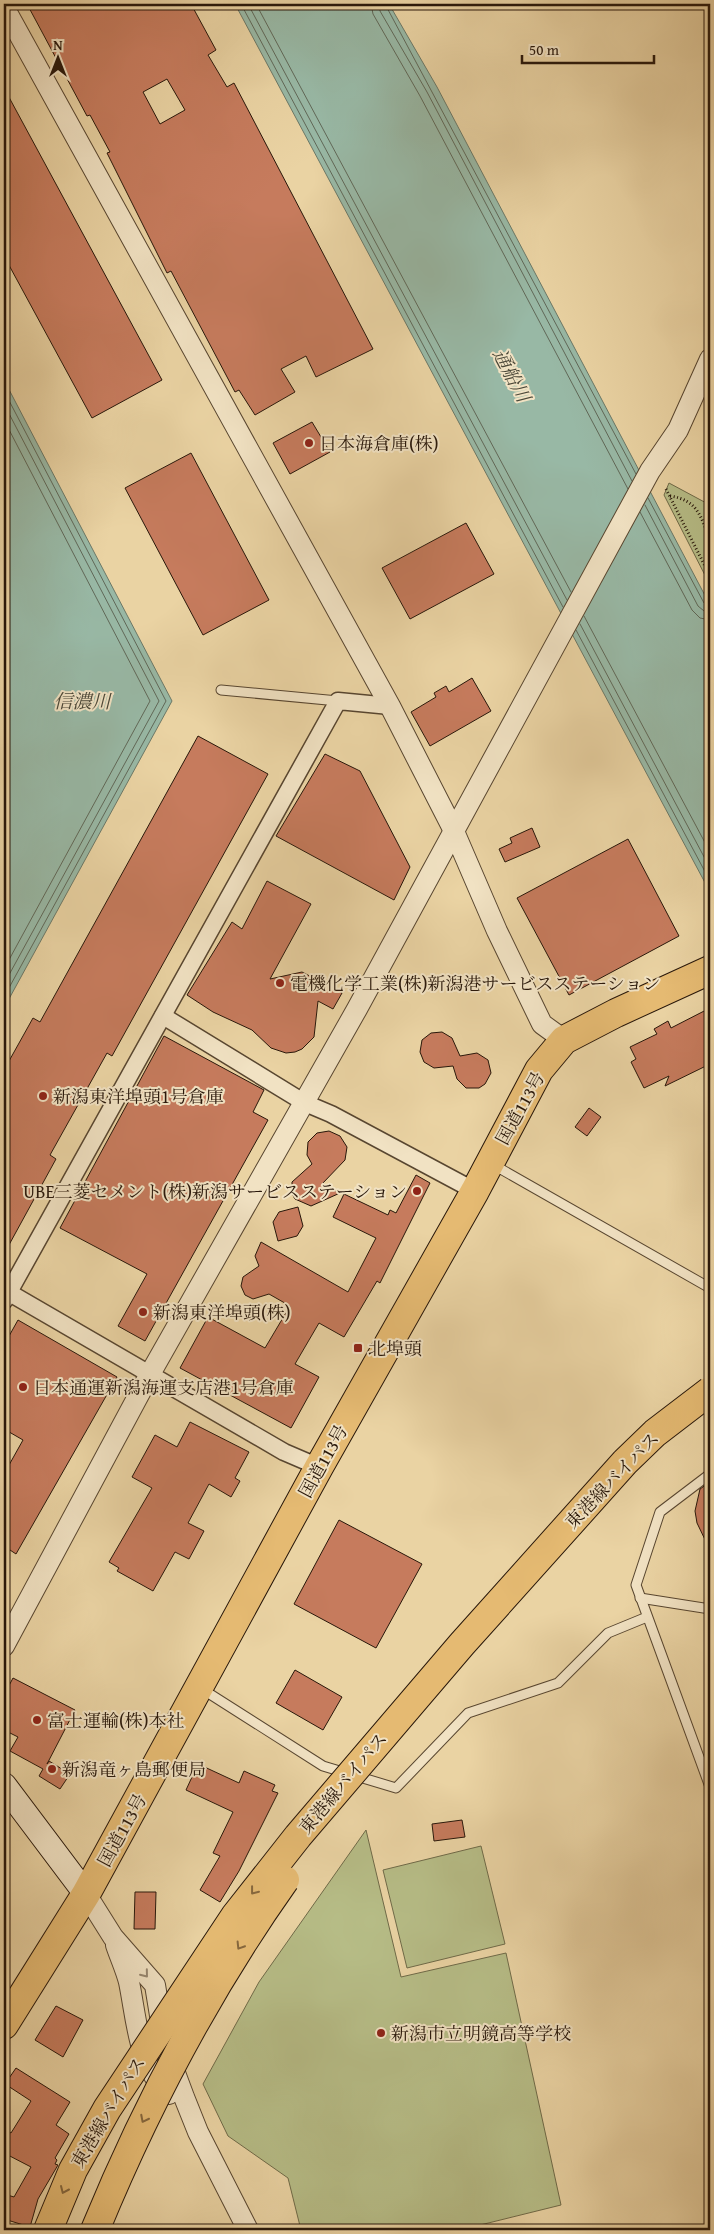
<svg xmlns="http://www.w3.org/2000/svg" width="714" height="2234" font-family="'Gentium Book Plus','Noto Serif JP',serif">
	<rect width="100%" height="100%" fill="#ead3a3"/>
	<filter id="stains"><feTurbulence type="fractalNoise" baseFrequency=".004" numOctaves="4"/><feColorMatrix values="0 0 0 0 .2 0 0 0 0 .09 0 0 0 0 .02 0 0 0 .5 -.17"/></filter>
	<radialGradient id="worn" r=".72"><stop offset=".6" stop-color="#630" stop-opacity="0"/><stop offset="1" stop-color="#630" stop-opacity=".3"/></radialGradient>
	<g fill="#b6bc86" stroke="#6f6a48">
		<polygon points="669,483 710,505 710,585 664,495"/>
		<polygon points="366,1830 401,1977 506,1953 561,2205 460,2230 301,2230 288,2178 228,2136 203,2084 259,1982"/>
		<polygon points="481,1846 505,1944 407,1968 383,1870"/>
	</g>
	<g fill="#98b8a5" stroke="#6b7867">
		<polygon points="235,4 389,4 437,87 710,605 710,892"/>
		<polygon points="4,380 172,701 4,1008"/>
	</g>
	<g fill="none" stroke-linecap="round" stroke-linejoin="round">
		<g stroke="#606858" stroke-width="1">
			<polyline points="241,4 563,607"/>
			<polyline points="248,4 567,600"/>
			<polyline points="256,4 571,592"/>
			<polyline points="371,4 373,14 420,96 628,489"/>
			<polyline points="379,4 380,11 427,92 632,481"/>
			<polyline points="385,4 636,474"/>
			<polyline points="4,391 166,701 4,997"/>
			<polyline points="4,404 159,701 4,984"/>
			<polyline points="4,420 150,701 4,969"/>
			<polyline points="648,498 704,603 710,606"/>
			<polyline points="645,505 698,606 704,611 710,612"/>
			<polyline points="640,512 692,610 700,618 710,620"/>
			<polyline points="584,616 710,852"/>
			<polyline points="580,624 710,868"/>
			<polyline points="576,630 710,881"/>
		</g>
	</g>
	<g fill="#c67b5d" stroke="#28170a" fill-rule="evenodd">
		<path d="M 27,4 L 191,4 L 216,50 L 208,55 L 227,87 L 234,83 L 373,349 L 316,377 L 306,356 L 281,369 L 295,392 L 255,415 L 239,390 L 235,392 L 171,271 L 167,273 L 107,153 L 110,152 L 90,115 L 87,116 ZM 167,79 L 185,110 L 160,124 L 143,92 Z"/>
		<polygon points="4,88 162,380 92,418 4,256"/>
		<polygon points="312,422 330,452 290,474 273,443"/>
		<polygon points="191,453 269,600 203,635 125,488"/>
		<polygon points="466,523 494,574 410,619 382,568"/>
		<polygon points="472,678 491,711 430,746 411,712 436,697 434,693 446,686 449,692"/>
		<polygon points="198,736 268,774 112,1056 107,1053 50,1155 56,1159 4,1254 4,1070 33,1018 40,1022"/>
		<polygon points="325,754 360,771 410,867 394,900 276,836"/>
		<polygon points="532,828 540,847 505,862 499,849 512,843 510,838"/>
		<polygon points="628,839 679,936 569,995 517,898"/>
		<polygon points="267,881 311,904 270,979 302,972 342,993 333,1009 318,1001 314,1037 302,1049 295,1052 286,1053 271,1048 252,1030 213,1012 187,995 232,922 242,929"/>
		<polygon points="710,1008 710,1064 665,1086 669,1076 644,1088 631,1062 636,1059 630,1047 657,1034 654,1029 668,1021 671,1028"/>
		<polygon points="442,1032 452,1038 460,1056 477,1053 488,1060 491,1073 485,1084 479,1088 466,1088 457,1079 453,1066 434,1068 424,1062 420,1052 422,1040 431,1033"/>
		<polygon points="164,1036 264,1090 253,1112 268,1120 145,1341 118,1326 147,1274 60,1228"/>
		<polygon points="589,1108 601,1117 587,1136 575,1127"/>
		<polygon points="329,1131 340,1136 347,1147 345,1160 322,1184 340,1193 311,1206 295,1199 292,1194 292,1182 312,1164 307,1155 308,1142 317,1133"/>
		<polygon points="416,1175 430,1183 380,1283 377,1281 344,1337 319,1323 295,1364 319,1377 291,1428 180,1368 208,1317 265,1348 290,1306 269,1294 253,1299 245,1295 241,1286 243,1277 259,1266 255,1256 261,1242 348,1292 376,1238 333,1217 344,1194 388,1215 390,1210 396,1213"/>
		<polygon points="298,1207 303,1226 297,1236 278,1241 273,1222 279,1212"/>
		<polygon points="18,1320 117,1377 16,1554 4,1546 4,1474 23,1440 4,1429 4,1345"/>
		<polygon points="190,1422 249,1452 235,1478 240,1481 231,1497 209,1484 188,1523 204,1531 189,1559 175,1552 153,1591 117,1571 119,1568 109,1562 152,1488 132,1477 155,1435 177,1447"/>
		<polygon points="710,1482 710,1550 697,1523 695,1511 700,1489"/>
		<polygon points="339,1520 422,1564 376,1648 294,1604"/>
		<polygon points="295,1670 342,1697 323,1730 276,1703"/>
		<polygon points="13,1678 75,1710 47,1764 49,1761 70,1774 60,1789 39,1776 43,1769 10,1751 18,1737 4,1730 4,1695"/>
		<polygon points="198,1764 239,1783 244,1771 275,1785 272,1791 278,1793 239,1871 220,1902 200,1890 220,1856 213,1853 233,1812 186,1790"/>
		<polygon points="462,1820 465,1837 434,1841 432,1824"/>
		<polygon points="135,1892 156,1892 155,1929 134,1929"/>
		<polygon points="56,2006 83,2020 63,2057 35,2040"/>
		<polygon points="16,2068 70,2102 56,2125 69,2134 55,2158 57,2160 55,2164 58,2165 38,2199 30,2227 4,2219 4,2194 14,2197 31,2167 4,2153 4,2129 11,2133 31,2101 5,2084"/>
	</g>
	<g fill="none" stroke-linecap="round" stroke-linejoin="round">
		<defs>
			<g id="service">
				<polyline points="221,690 338,701"/>
				<polyline points="492,1164 710,1288"/>
				<polyline points="710,1474 660,1512 636,1585 710,1787"/>
				<polyline points="640,1598 710,1609"/>
				<polyline points="202,1689 323,1766 396,1788 468,1713 558,1683 608,1633 647,1617"/>
			</g>
			<g id="minor">
				<polyline points="163,1016 305,1103 331,1114 475,1191"/>
				<polyline points="8,1292 284,1452 319,1467"/>
				<polyline points="4,1301 338,701 390,706"/>
			</g>
			<g id="tertiary">
				<polyline points="4,7 390,706 453,829 497,931 542,1024 564,1040"/>
				<polyline points="4,1646 150,1374 357,1009 650,471 678,430 710,359"/>
				<polyline points="86,1894 113,1937 155,1985 165,2046 184,2097 198,2132 248,2230"/>
				<path d="M 116,1945 C 120,1957 126,1970 129,1982 C 137,2021 138,2066 169,2094"/>
			</g>
			<polyline id="secondary" points="4,1785 86,1894"/>
			<polyline id="trunk" points="4,2025 86,1894 319,1467 475,1191 539,1070 564,1040 616,1013 710,970"/>
		</defs>
		<use href="#service" stroke="#584630" stroke-width="11"/>
		<use href="#minor" stroke="#584630" stroke-width="19"/>
		<use href="#tertiary" stroke="#584630" stroke-width="22"/>
		<use href="#secondary" stroke="#28170a" stroke-width="26"/>
		<use href="#trunk" stroke="#28170a" stroke-width="30"/>
		<g stroke="#28170a" stroke-width="3" stroke-dasharray="1 2.5" stroke-linecap="butt">
			<polyline points="666,489 710,576"/>
			<path d="M 670,496 C 698,500 701,517 710,540"/>
		</g>
		<use href="#service" stroke="#f1e2c3" stroke-width="9"/>
		<use href="#minor" stroke="#f1e2c3" stroke-width="16"/>
		<use href="#tertiary" stroke="#f1e2c3" stroke-width="20"/>
		<use href="#secondary" stroke="#f1e2c3" stroke-width="24"/>
		<use href="#trunk" stroke="#e5ba72" stroke-width="28"/>
		<defs>
			<g id="trunk-bridge">
				<polyline points="48,2230 73,2170 107,2109 235,1916 298,1836 462,1644 625,1462 655,1433 710,1391"/>
				<path d="M 95,2230 C 146,2106 207,1990 285,1880"/>
			</g>
		</defs>
		<use href="#trunk-bridge" stroke="#28170a" stroke-width="30" stroke-linecap="butt"/>
		<use href="#trunk-bridge" stroke="#e5ba72" stroke-width="28"/>
	</g>
	<defs><path id="oneway-chevron" d="M-2-3.5L2.5 0L-2 3.5" fill="none" stroke-width="1.6" stroke-linecap="round" stroke-linejoin="round" transform="scale(1.25)"/></defs>
	<g stroke="#86683e">
		<use href="#oneway-chevron" transform="translate(254 1891) rotate(128)"/>
		<use href="#oneway-chevron" transform="translate(240 1946) rotate(122)"/>
		<use href="#oneway-chevron" transform="translate(144 2119) rotate(117)"/>
		<use href="#oneway-chevron" transform="translate(64 2190) rotate(114)"/>
	</g>
	<use stroke="#978770" href="#oneway-chevron" transform="translate(145 1974) rotate(51)"/>
	<g fill="#8f2418" stroke="#f1e2c3" stroke-width="2">
		<circle cx="309" cy="443" r="5"/>
		<circle cx="280" cy="983" r="5"/>
		<circle cx="43" cy="1096" r="5"/>
		<circle cx="417" cy="1191" r="5"/>
		<circle cx="143" cy="1312" r="5"/>
		<rect x="353" y="1343" width="10" height="10" rx="2.5"/>
		<circle cx="23" cy="1387" r="5"/>
		<circle cx="37" cy="1720" r="5"/>
		<circle cx="52" cy="1769" r="5"/>
		<circle cx="381" cy="2033" r="5"/>
	</g>
	<g text-anchor="middle" dominant-baseline="central" stroke-width="4" stroke-linejoin="round" paint-order="stroke">
		<g font-size="18" fill="#28170a" stroke="#f1e2c3" text-anchor="start">
			<text x="319" y="443">日本海倉庫(株)</text>
			<text x="290" y="983">電機化学工業(株)新潟港サービスステーション</text>
			<text x="53" y="1096">新潟東洋埠頭1号倉庫</text>
			<text x="407" y="1191" text-anchor="end">UBE三菱セメント(株)新潟サービスステーション</text>
			<text x="153" y="1312">新潟東洋埠頭(株)</text>
			<text x="368" y="1348">北埠頭</text>
			<text x="33" y="1387">日本通運新潟海運支店港1号倉庫</text>
			<text x="47" y="1720">富士運輸(株)本社</text>
			<text x="62" y="1769">新潟竜ヶ島郵便局</text>
			<text x="391" y="2033">新潟市立明鏡高等学校</text>
		</g>
		<g font-size="18" fill="#28170a" stroke="#f1e2c3">
			<text transform="translate(520 1108) rotate(-61)">国道113号</text>
			<text transform="translate(323 1461) rotate(-61)">国道113号</text>
			<text transform="translate(612 1480) rotate(-46)">東港線バイパス</text>
			<text transform="translate(343 1783) rotate(-50)">東港線バイパス</text>
			<text transform="translate(122 1830) rotate(-61)">国道113号</text>
			<text transform="translate(108 2112) rotate(-59)">東港線バイパス</text>
		</g>
		<g font-size="19" font-style="italic" fill="#4a4738" stroke="#f1e2c3">
			<text transform="translate(512 375) rotate(62)">通船川</text>
			<text x="82" y="701">信濃川</text>
		</g>
	</g>
	<rect width="714" height="2234" fill="none" stroke="#ead3a3" stroke-width="20"/>
	<rect x="5" y="5" width="704" height="2224" fill="none" stroke="#28170a" stroke-width="2.5"/>
	<rect x="10" y="10" width="694" height="2214" fill="none" stroke="#28170a"/>
	<g transform="translate(58 58)" stroke="#f1e2c3" stroke-width="4" paint-order="stroke">
	<path d="M0-4L9 19L0 12L-9 19Z" fill="#28170a"/>
	<text y="-8" font-size="14" font-weight="bold" text-anchor="middle" fill="#28170a">N</text>
	</g>
	<path d="M522 55v8h132v-8" fill="none" stroke="#28170a" stroke-width="2.5"/>
	<text x="529" y="55" font-size="15" fill="#28170a" stroke="#f1e2c3" stroke-width="4" paint-order="stroke">50 m</text>
	<rect width="100%" height="100%" filter="url(#stains)"/>
	<rect width="100%" height="100%" fill="url(#worn)"/>
</svg>
